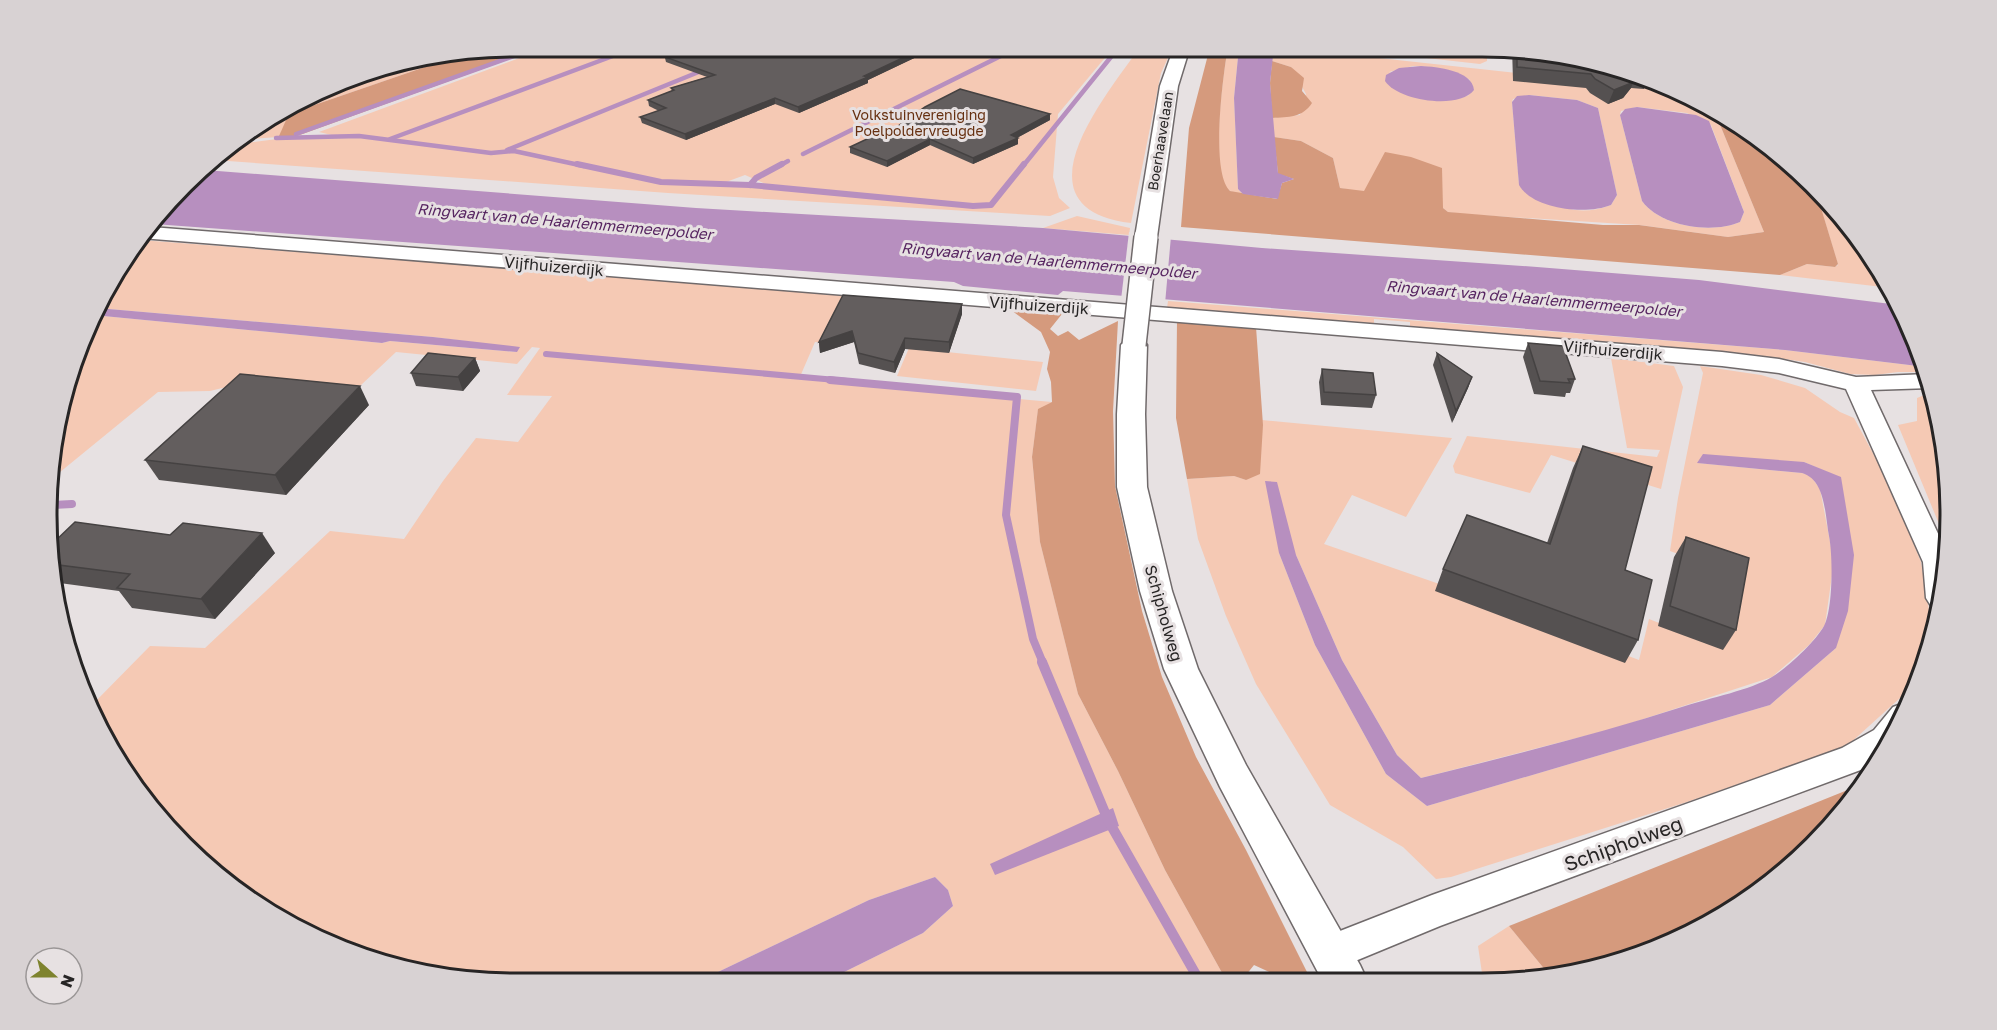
<svg xmlns="http://www.w3.org/2000/svg" width="1997" height="1030" font-family="'Golos Text',sans-serif">
	<rect width="100%" height="100%" fill="#e7e1e2"/>
	<g fill="#f5c9b4" fill-rule="evenodd">
		<path d="M 549,47 L 1114,47 L 1058,114 L 1053,177 L 1059,198 L 1070,208 L 1050,216 L 668,193 L 214,160 L 229,145 L 277,139 L 278,137 L 236,140 L 321,95 L 409,64 L 454,57 L 294,112 L 279,136 L 336,136 L 319,132 ZM 745,175 L 766,184 L 892,196 L 713,181 L 726,182 Z"/>
		<path d="M 1140,47 L 1173,47 L 1161,73 L 1131,223 C 1012,208 1104,98 1140,47 Z"/>
		<path d="M 1228,47 L 1239,47 L 1234,98 L 1238,189 L 1243,194 C 1237,193 1230,193 1226,187 C 1211,165 1223,75 1228,47 Z"/>
		<path d="M 1343,47 L 1342,54 L 1675,90 L 1689,95 L 1714,110 L 1764,232 L 1728,237 L 1640,225 L 1461,214 L 1448,212 L 1443,208 L 1340,188 L 1333,158 L 1301,141 L 1274,137 L 1272,118 L 1300,115 L 1306,94 L 1291,67 L 1272,61 L 1274,48 ZM 1413,66 C 1433,66 1453,69 1470,80 L 1469,95 L 1458,99 L 1389,72 ZM 1529,95 L 1577,100 L 1598,108 L 1617,195 L 1611,205 C 1574,219 1549,204 1519,184 L 1512,102 L 1513,99 ZM 1637,107 L 1687,113 L 1711,125 L 1744,212 L 1740,222 C 1712,234 1661,227 1642,201 L 1620,115 L 1621,111 Z"/>
		<polygon points="1361,47 1406,47 1444,53 1487,47 1487,61 1480,64 1363,51"/>
		<polygon points="1815,188 1834,206 1891,288 1780,275 1807,264 1835,267 1838,265"/>
		<polygon points="1077,216 1130,228 1129,235 1043,228"/>
		<polygon points="140,240 850,294 828,343 815,342 799,379 1052,402 1038,410 1032,457 1040,542 1078,694 1118,771 1165,870 1226,980 824,982 923,933 953,906 948,890 935,877 869,900 697,982 485,983 394,968 308,935 183,846 95,722 90,707 150,646 205,648 330,531 404,539 443,481 476,438 518,442 552,396 507,395 540,348 532,347 517,364 396,352 360,386 263,378 210,391 158,392 54,477 56,423 82,335 93,315 382,343 390,341 516,352 519,348 433,337 97,308 125,255"/>
		<polygon points="1168,301 1785,350 1926,367 1927,372 1898,372 1875,375 1850,374 1805,362 1764,356 1410,328 1410,322 1374,319 1374,324 1167,308"/>
		<polygon points="909,348 1043,362 1036,391 897,376"/>
		<polygon points="1611,358 1674,366 1683,387 1661,489 1551,455 1530,493 1455,473 1453,466 1467,436 1657,457 1660,450 1627,448"/>
		<path d="M 1700,366 L 1761,375 L 1805,388 L 1840,412 L 1854,418 L 1875,457 L 1879,457 L 1921,562 L 1930,616 L 1928,649 L 1918,678 L 1900,698 L 1847,746 L 1687,802 L 1451,877 L 1436,879 L 1403,847 L 1330,805 L 1256,684 L 1226,616 L 1198,539 L 1187,479 L 1234,476 L 1246,480 L 1263,425 L 1262,420 L 1452,438 L 1406,517 L 1352,495 L 1324,544 L 1448,587 L 1639,660 L 1649,619 L 1723,648 L 1740,577 L 1670,551 L 1678,498 L 1703,373 ZM 1804,462 L 1841,478 L 1836,648 L 1770,705 L 1427,806 L 1386,774 L 1315,645 L 1279,553 L 1296,555 L 1342,660 L 1397,755 L 1421,778 L 1616,728 L 1772,677 L 1809,645 L 1825,625 L 1832,575 L 1832,552 L 1820,489 L 1810,475 L 1802,473 L 1698,463 Z"/>
		<polygon points="1932,392 1946,454 1949,548 1898,425 1917,421 1917,398"/>
		<polygon points="1509,926 1551,977 1543,979 1483,980 1478,946"/>
	</g>
	<g fill="#d59a7d">
		<polygon points="515,47 543,47 297,136 279,136 287,118 294,112 454,57"/>
		<path d="M 1210,47 L 1228,47 C 1223,75 1210,172 1230,191 L 1277,199 L 1282,183 L 1294,179 L 1278,174 L 1274,137 L 1301,141 L 1333,158 L 1340,188 L 1364,191 L 1385,152 L 1411,157 L 1442,168 L 1443,208 L 1448,212 L 1603,225 L 1639,225 L 1728,237 L 1764,232 L 1714,110 L 1767,143 L 1815,188 L 1838,264 L 1835,267 L 1807,264 L 1780,275 L 1181,227 L 1189,128 Z"/>
		<path d="M 1272,61 L 1291,67 L 1304,78 L 1302,91 L 1312,103 C 1302,118 1289,117 1272,118 L 1270,83 Z"/>
		<polygon points="1011,310 1062,314 1050,329 1058,336 1068,331 1079,340 1118,321 1113,411 1115,486 1142,611 1162,677 1196,757 1246,850 1311,980 1287,980 1254,965 1242,980 1226,980 1165,870 1118,771 1078,694 1040,542 1032,457 1038,409 1052,402 1051,382 1047,369 1050,352 1041,332"/>
		<polygon points="1177,321 1256,327 1263,425 1260,474 1246,480 1234,476 1187,479 1176,418"/>
		<polygon points="1860,785 1834,824 1767,887 1661,948 1551,977 1509,926"/>
	</g>
	<g fill="#b78fbf">
		<polygon points="1239,47 1274,47 1270,83 1278,173 1294,179 1282,183 1278,199 1243,194 1238,189 1234,98"/>
		<path d="M 1421,66 C 1437,67 1472,70 1474,90 C 1459,110 1398,101 1385,81 L 1386,75 L 1399,68 Z"/>
		<path d="M 1529,95 L 1577,100 L 1598,108 L 1617,195 L 1611,205 C 1587,215 1533,210 1519,185 L 1512,102 L 1517,96 Z"/>
		<path d="M 1637,107 L 1696,115 L 1709,121 L 1744,212 L 1740,222 C 1712,234 1661,227 1642,201 L 1620,115 L 1625,109 Z"/>
		<polygon points="205,170 696,208 1043,228 1262,248 1537,267 1699,280 1899,305 1926,367 1785,350 1063,291 1058,295 963,286 954,282 154,224"/>
		<polygon points="97,308 433,337 520,347 517,352 390,341 382,343 93,315"/>
		<path d="M 1703,454 L 1804,462 L 1841,477 L 1854,555 L 1848,611 L 1836,648 L 1770,705 L 1427,806 L 1386,774 L 1315,645 L 1279,553 L 1265,481 L 1277,482 L 1296,555 L 1342,660 L 1397,755 L 1421,778 C 1510,756 1598,734 1685,706 C 1710,698 1750,690 1772,677 C 1788,667 1815,642 1824,626 C 1833,609 1833,556 1829,536 C 1825,516 1826,480 1802,473 L 1697,463 Z"/>
		<polygon points="1113,808 1119,826 995,875 990,864"/>
		<polygon points="935,877 948,890 953,906 923,933 824,982 697,982 869,900"/>
	</g>
	<polygon fill="#e7e1e2" points="1129,232 1171,236 1165,304 1121,300"/>
	<g fill="none" stroke-linecap="round" stroke-linejoin="round">
		<g stroke="#b78fbf" stroke-width="4.5">
			<polyline points="296,134 539,47"/>
			<polyline points="276,138 359,136 491,153 514,151 584,166"/>
			<polyline points="390,139 637,47"/>
			<polyline points="507,150 706,69"/>
			<polyline points="803,154 1019,47"/>
			<polyline points="779,166 788,161"/>
			<polyline points="1023,166 1119,47"/>
		</g>
		<g stroke="#b78fbf" stroke-width="6">
			<polyline points="577,164 661,182 750,185 973,206 991,205 1024,164"/>
			<polyline points="750,185 756,178 782,164"/>
			<polyline points="546,354 847,381"/>
		</g>
		<g stroke="#b78fbf" stroke-width="8">
			<polyline points="830,380 1017,397 1006,515 1033,639 1043,663"/>
			<polyline points="53,505 72,504"/>
		</g>
		<polyline stroke="#b78fbf" stroke-width="10" points="1042,662 1108,820 1199,980"/>
		<defs>
			<g id="tertiary">
				<polygon points="151,227 1722,352 1779,359 1856,377 1928,374 1931,388 1871,390 1948,555 1939,608 1931,606 1926,598 1923,562 1846,389 1779,373 1722,366 141,238"/>
				<path d="M 1904,703 L 1909,705 C 1901,726 1886,756 1866,768 L 1440,926 L 1331,971 L 1317,966 L 1312,953 L 1317,940 L 1432,895 L 1842,748 L 1874,730 L 1893,707 Z"/>
			</g>
			<g id="secondary">
				<polygon points="1174,47 1190,47 1178,86 1157,237 1154,242 1146,244 1138,242 1135,237 1160,86"/>
				<polygon points="1134,337 1143,340 1147,345 1145,414 1147,487 1172,591 1198,669 1246,765 1360,965 1367,980 1322,980 1220,787 1164,669 1140,591 1117,487 1117,414 1121,345 1125,340"/>
			</g>
		</defs>
		<use href="#tertiary" stroke="#706a6b" stroke-width="3"/>
		<use href="#secondary" stroke="#706a6b" stroke-width="3"/>
		<use href="#tertiary" fill="#fff" fill-rule="evenodd"/>
		<use href="#secondary" fill="#fff" fill-rule="evenodd"/>
		<defs>
			<polyline id="secondary-bridge" points="1134,345 1146,237"/>
		</defs>
		<use href="#secondary-bridge" stroke="#706a6b" stroke-width="26" stroke-linecap="butt"/>
		<use href="#secondary-bridge" stroke="#fff" stroke-width="23"/>
	</g>
	<g fill="#555151">
		<polygon points="655,47 948,47 937,53 929,51 868,80 868,83 799,113 775,104 686,140 642,123 640,117 659,111 649,106 648,100 672,91 671,88 707,77 666,62 665,58 653,53 652,48"/>
		<polygon points="1512,47 1603,62 1648,79 1644,89 1631,88 1623,98 1608,104 1590,93 1586,88 1513,81"/>
		<polygon points="1050,120 1017,138 1018,138 1018,144 973,164 930,145 887,167 850,153 850,147 891,131"/>
		<polygon points="843,295 962,314 949,353 905,349 895,373 859,364 854,342 820,353 819,342"/>
		<polygon points="1528,343 1575,379 1570,393 1566,393 1565,397 1534,394 1523,357"/>
		<polygon points="1437,353 1472,377 1468,388 1452,423 1433,365"/>
		<polygon points="475,358 480,371 463,391 416,386 411,373"/>
		<polygon points="1322,369 1376,395 1372,408 1321,405 1319,382"/>
		<polygon points="369,405 286,495 159,480 145,460"/>
		<polygon points="1583,446 1625,570 1638,640 1625,663 1435,591 1443,569 1547,543 1573,468"/>
		<polygon points="1686,537 1736,630 1723,650 1658,626 1674,557"/>
		<polygon points="275,553 215,619 132,608 119,591 52,582 50,576 51,564"/>
	</g>
	<g fill="#454242">
		<polygon points="926,47 929,47 929,51 868,80 868,83 799,113 798,107"/>
		<polygon points="937,47 948,47 937,53"/>
		<polygon points="1636,75 1631,88 1623,98 1608,104 1614,90"/>
		<polygon points="775,98 775,104 686,140 685,134"/>
		<polygon points="1050,114 1050,120 1011,141 1011,135"/>
		<polygon points="1018,138 1018,144 973,164 973,158"/>
		<polygon points="930,139 930,145 887,167 887,161"/>
		<polygon points="962,304 962,314 949,353 949,342"/>
		<polygon points="852,331 854,342 820,353 819,342"/>
		<polygon points="905,338 905,349 895,373 894,362"/>
		<polygon points="475,358 480,371 463,391 458,377"/>
		<polygon points="1472,377 1468,388 1452,423 1456,411"/>
		<polygon points="360,386 369,405 286,495 275,475"/>
		<polygon points="262,533 275,553 215,619 201,599"/>
	</g>
	<g fill="#635e5e" stroke="#454242" stroke-width="1.5">
		<polygon points="655,47 926,47 864,76 868,77 798,107 775,98 685,134 640,117 666,108 648,100 674,90 671,88 715,75 665,57 671,54 652,48"/>
		<polygon points="1517,48 1603,62 1636,75 1629,84 1614,90 1595,79 1591,74 1517,67"/>
		<polygon points="960,89 1050,114 1011,135 1018,138 973,158 930,139 887,161 850,147 888,129 891,131 925,107"/>
		<polygon points="843,295 962,304 949,342 905,338 894,362 858,353 852,331 819,342"/>
		<polygon points="1528,343 1563,346 1575,379 1568,379 1570,383 1540,381"/>
		<polygon points="428,353 475,358 458,377 411,373"/>
		<polygon points="1437,353 1472,377 1456,411"/>
		<polygon points="1322,369 1373,373 1376,395 1324,392"/>
		<polygon points="240,374 360,386 275,475 145,460"/>
		<polygon points="1583,446 1652,467 1625,570 1652,580 1638,640 1443,569 1467,515 1550,544"/>
		<polygon points="75,522 170,535 183,523 262,533 201,599 117,588 130,574 51,564 52,544"/>
		<polygon points="1686,537 1749,558 1736,630 1670,606"/>
	</g>
	<g text-anchor="middle" dominant-baseline="central" stroke-width="6" stroke-linejoin="round" paint-order="stroke">
		<g font-size="14" fill="#662f0f" stroke="#e7e1e2">
			<text x="919" y="114">Volkstuinvereniging<tspan x="919" dy="16">Poelpoldervreugde</tspan></text>
		</g>
		<g font-size="14" fill="#272525" stroke="#e7e1e2">
			<text transform="translate(1160 141) rotate(-81)">Boerhaavelaan</text>
		</g>
		<g font-size="15" font-style="italic" fill="#572561" stroke="#e7e1e2">
			<text transform="translate(565 221) rotate(5)">Ringvaart van de Haarlemmermeerpolder</text>
			<text transform="translate(1049 260) rotate(5)">Ringvaart van de Haarlemmermeerpolder</text>
			<text transform="translate(1534 298) rotate(5)">Ringvaart van de Haarlemmermeerpolder</text>
		</g>
		<g font-size="16" fill="#272525" stroke="#e7e1e2">
			<text transform="translate(554 266) rotate(5)">Vijfhuizerdijk</text>
			<text transform="translate(1039 305) rotate(4)">Vijfhuizerdijk</text>
			<text transform="translate(1613 350) rotate(5)">Vijfhuizerdijk</text>
			<text transform="translate(1164 613) rotate(74)">Schipholweg</text>
		</g>
		<g font-size="20" fill="#272525" stroke="#e7e1e2">
			<text transform="translate(1623 843) rotate(-20)">Schipholweg</text>
		</g>
	</g>
	<path d="M0 0H1997V1030H0ZM515 57H1482A458 458 0 0 1 1940 515V515A458 458 0 0 1 1482 973H515A458 458 0 0 1 57 515V515A458 458 0 0 1 515 57Z" fill="#d8d2d3" fill-rule="evenodd"/>
	<path fill="none" stroke="#272525" stroke-width="3" d="M515 57H1482A458 458 0 0 1 1940 515V515A458 458 0 0 1 1482 973H515A458 458 0 0 1 57 515V515A458 458 0 0 1 515 57Z"/>
	<g transform="translate(54 976) rotate(111)"><circle r="28" fill="#e7e1e2" stroke="#9a9696" stroke-width="1.5"/>
	<path d="M0-4.5L10 22L0 15L-10 22Z" fill="#7e832e"/>
	<text y="-9" font-size="16" font-weight="bold" text-anchor="middle" fill="#272525">N</text>
	</g>
</svg>
